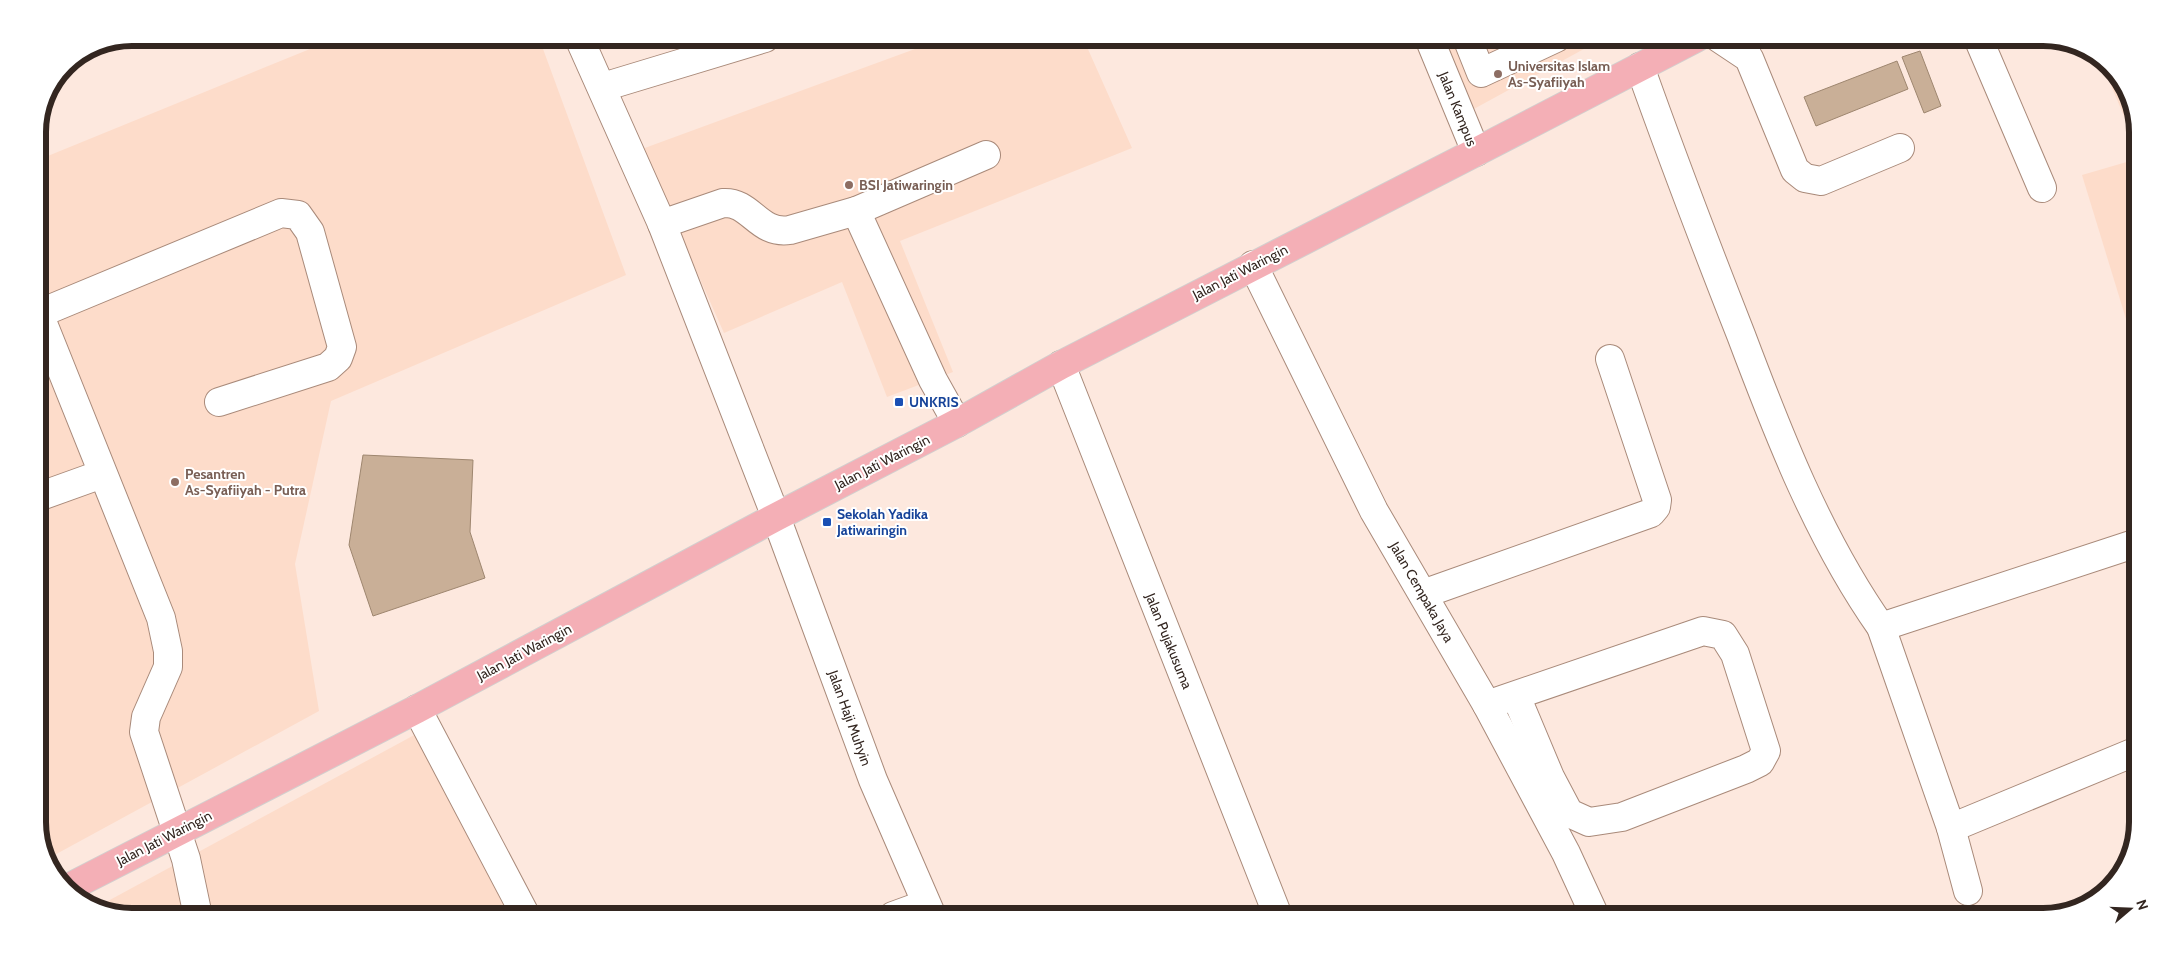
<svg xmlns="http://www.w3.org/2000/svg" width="2175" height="954" font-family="Cabin,sans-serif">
	<rect width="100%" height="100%" fill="#fde8de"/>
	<g fill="#fddcca">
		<polygon points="337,38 539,38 626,275 331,401 295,564 319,711 49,858 38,828 38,160"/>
		<polygon points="945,38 1083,38 1132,148 900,241 953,372 887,397 842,282 724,333 642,149"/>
		<polygon points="1444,38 1604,38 1472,110"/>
		<polygon points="2102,64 2121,79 2137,126 2137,147"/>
		<polygon points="2137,159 2137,355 2082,175"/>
		<polygon points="418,733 513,916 132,916 95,908"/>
	</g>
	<g fill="#c9af97" stroke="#9e866f">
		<polygon points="1920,51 1941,106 1924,113 1902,57"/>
		<polygon points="1897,61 1908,89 1816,126 1804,97"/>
		<polygon points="363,455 473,460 470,532 485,578 373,616 349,545"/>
	</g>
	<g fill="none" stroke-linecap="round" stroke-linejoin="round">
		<defs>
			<g id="minor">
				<polyline points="579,38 662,224 776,517 873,780 932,916"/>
				<polyline points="1429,38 1476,152"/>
				<polyline points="1467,38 1481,73 1556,38"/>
				<polyline points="1719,38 1749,58 1795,170 1805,178 1821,181 1900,148"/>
				<polyline points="1978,38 2042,188"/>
				<path d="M 1640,67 C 1672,157 1706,246 1741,335 C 1779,436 1819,539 1881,627 L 1951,828 L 1968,891"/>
				<polyline points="603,87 765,38"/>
				<polyline points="856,211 933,380 957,423"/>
				<path d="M 662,224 L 723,203 C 751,201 758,235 790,230 L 856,211 L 986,155"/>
				<polyline points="1253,265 1374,511 1487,705 1566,853 1595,916"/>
				<polyline points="38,311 161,618 168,651 168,667 146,717 144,732 186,859 198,916"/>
				<polyline points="38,314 281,213 298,215 310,232 342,347 338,358 328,367 219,402"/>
				<polyline points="1061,365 1278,916"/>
				<polyline points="38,497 102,474"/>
				<polyline points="1423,594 1651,513 1656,507 1657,500 1610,359"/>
				<polyline points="1881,627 2137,543"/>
				<polyline points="1487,705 1703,631 1723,635 1735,654 1766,751 1760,762 1746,769 1622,817 1589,822 1569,813 1550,777 1516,696"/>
				<polyline points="417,709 526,916"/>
				<polyline points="1951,828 2137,751"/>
				<polyline points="893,916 926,904"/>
			</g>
			<polyline id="major" points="68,888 417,709 776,517 957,423 1061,365 1476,152 1696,38"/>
		</defs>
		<use href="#minor" stroke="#a98a7a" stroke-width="30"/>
		<use href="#major" stroke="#d2cfce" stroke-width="30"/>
		<use href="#minor" stroke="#fff" stroke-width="28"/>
		<use href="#major" stroke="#f4afb6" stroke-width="28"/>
	</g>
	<g fill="#8d6e63" stroke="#fff" stroke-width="2">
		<circle cx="1498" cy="74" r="5"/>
		<circle cx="849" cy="185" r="5"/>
		<circle cx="175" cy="482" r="5"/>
	</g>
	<g fill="#1a4fb4" stroke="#fff" stroke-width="2">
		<rect x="894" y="397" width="10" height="10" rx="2.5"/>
		<rect x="822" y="517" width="10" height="10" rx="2.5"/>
	</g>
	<g text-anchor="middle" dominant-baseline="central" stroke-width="4" stroke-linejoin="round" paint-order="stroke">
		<g font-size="14" font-weight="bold" fill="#785e54" stroke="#fff" text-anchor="start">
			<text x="1508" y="66">Universitas Islam<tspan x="1508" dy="16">As-Syafiiyah</tspan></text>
			<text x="859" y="185">BSI Jatiwaringin</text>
			<text x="185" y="474">Pesantren<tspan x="185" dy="16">As-Syafiiyah - Putra</tspan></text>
		</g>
		<g font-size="14" fill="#332620" stroke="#fff">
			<text transform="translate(1458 109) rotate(68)">Jalan Kampus</text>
			<text transform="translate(1240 272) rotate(-27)">Jalan Jati Waringin</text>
			<text transform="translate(882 462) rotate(-27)">Jalan Jati Waringin</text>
			<text transform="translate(1422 592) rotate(60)">Jalan Cempaka Jaya</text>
			<text transform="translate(1169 641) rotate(68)">Jalan Pujakusuma</text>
			<text transform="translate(524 652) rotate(-28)">Jalan Jati Waringin</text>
			<text transform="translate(850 718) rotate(70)">Jalan Haji Muhyin</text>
			<text transform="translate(164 838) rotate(-27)">Jalan Jati Waringin</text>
		</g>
		<g font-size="14" font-weight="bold" fill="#164399" stroke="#fff" text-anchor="start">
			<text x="909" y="402">UNKRIS</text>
			<text x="837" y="514">Sekolah Yadika<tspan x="837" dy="16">Jatiwaringin</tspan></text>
		</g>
	</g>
	<path d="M0 0H2175V954H0ZM132 46H2043A86 86 0 0 1 2129 132V822A86 86 0 0 1 2043 908H132A86 86 0 0 1 46 822V132A86 86 0 0 1 132 46Z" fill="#fff" fill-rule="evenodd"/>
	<path fill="none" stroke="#332620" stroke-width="6" d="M132 46H2043A86 86 0 0 1 2129 132V822A86 86 0 0 1 2043 908H132A86 86 0 0 1 46 822V132A86 86 0 0 1 132 46Z"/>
	<g transform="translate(2130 909) rotate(71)" stroke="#ffffff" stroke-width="4" paint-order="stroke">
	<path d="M0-4L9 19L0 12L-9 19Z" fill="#332620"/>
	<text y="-8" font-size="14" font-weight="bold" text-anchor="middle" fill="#332620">N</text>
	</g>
</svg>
